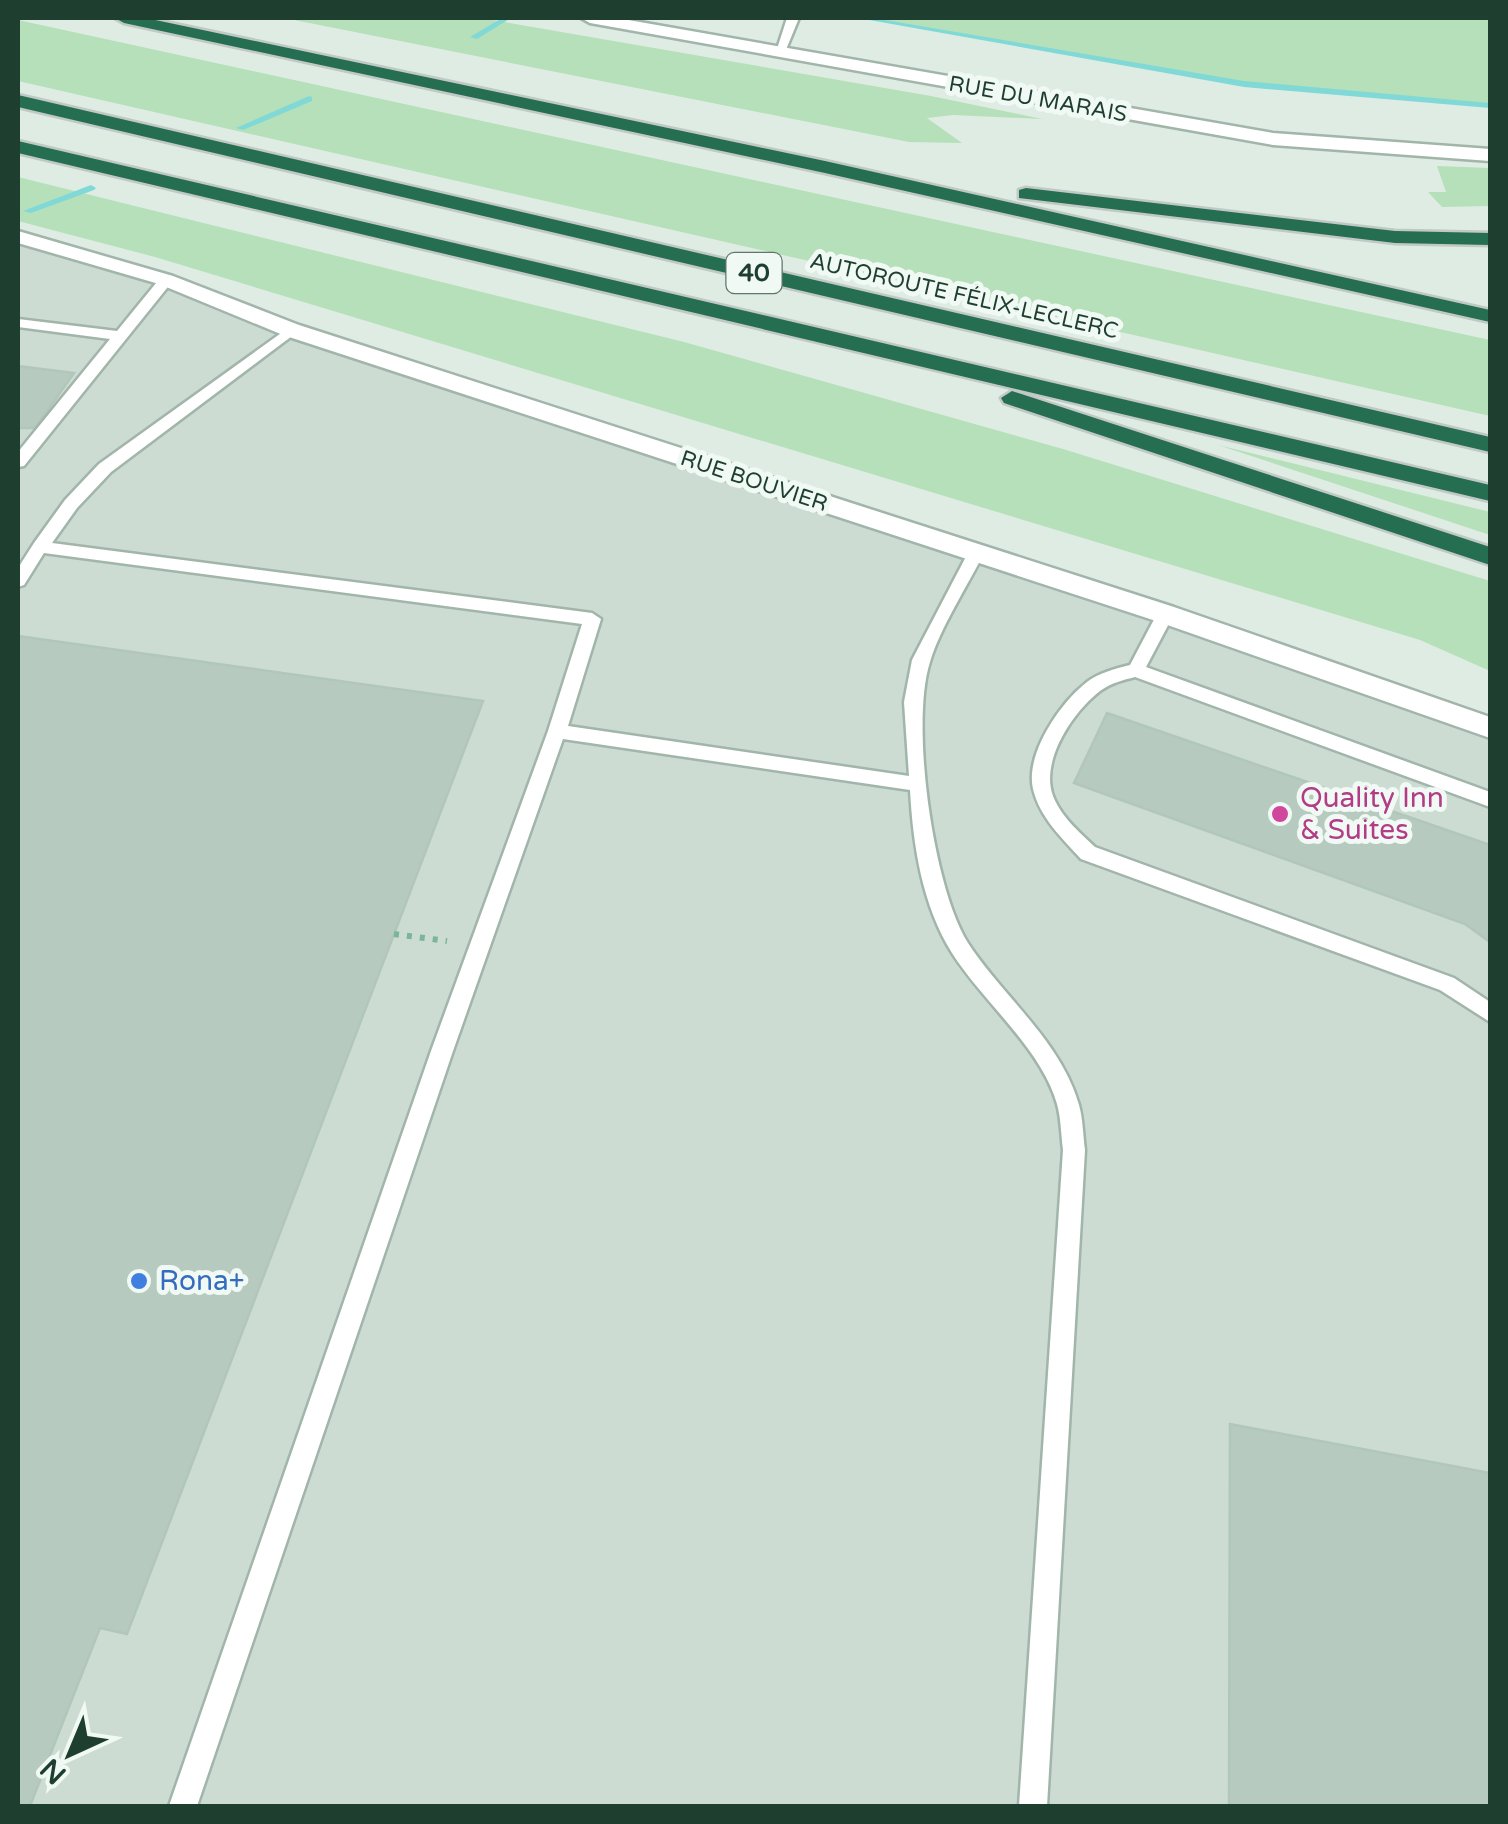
<svg xmlns="http://www.w3.org/2000/svg" width="1508" height="1824" font-family="'Varela Round',sans-serif">
	<rect width="100%" height="100%" fill="#dfece4"/>
	<polygon fill="#cddcd3" points="18,237 70,250 292,330 1443,708 1490,728 1490,1806 18,1806"/>
	<g fill="#b5e0b9">
		<polygon points="284,18 481,18 931,96 1042,119 953,115 927,118 962,143 909,142"/>
		<polygon points="862,18 1490,18 1490,106 1244,84"/>
		<polygon points="18,20 1490,340 1490,416 18,81"/>
		<polygon points="1437,166 1490,168 1490,206 1442,207 1428,192 1446,192"/>
		<polygon points="18,177 684,342 1063,449 1490,581 1490,671 1420,640 155,257 18,221"/>
		<polygon points="1218,445 1490,512 1490,535"/>
	</g>
	<g fill="none" stroke-linecap="round" stroke-linejoin="round">
		<g fill="#80d9d6" fill-rule="evenodd">
			<polygon points="502,18 511,18 477,39 470,37"/>
			<polygon points="858,18 873,18 1244,81 1490,103 1490,108 1244,87"/>
			<polygon points="309,96 312,97 312,101 243,130 236,128"/>
			<polygon points="91,185 96,188 94,190 31,213 23,211"/>
		</g>
	</g>
	<g fill="#b7cabf" stroke="#b1c7ba" stroke-width="2.5">
		<polygon points="18,366 74,373 35,428 18,428"/>
		<polygon points="18,636 483,701 127,1634 100,1628 30,1806 18,1806"/>
		<polygon points="1107,713 1490,845 1490,942 1465,924 1074,783"/>
		<polygon points="1230,1424 1490,1473 1490,1806 1229,1806"/>
	</g>
	<g fill="none" stroke-linecap="round" stroke-linejoin="round">
		<defs>
			<g id="service">
				<polygon points="787,18 799,18 785,52 775,55"/>
				<polygon points="166,276 173,280 171,283 24,466 18,467 18,452 110,339 18,327 18,319 117,331 161,277"/>
				<path d="M 291,326 L 296,327 L 296,333 L 111,472 L 77,508 L 52,543 L 592,613 L 601,619 L 568,726 L 909,776 L 904,702 L 912,660 L 970,549 L 982,549 L 984,553 C 968,585 940,628 930,662 C 910,724 933,888 968,943 C 1003,997 1061,1041 1079,1105 C 1083,1119 1083,1135 1085,1150 L 1047,1806 L 1019,1806 L 1063,1150 C 1061,1135 1061,1118 1057,1104 C 1041,1048 983,1002 952,953 C 922,905 913,845 910,790 L 563,739 L 453,1051 L 197,1806 L 169,1806 L 431,1051 L 548,731 L 582,624 L 44,553 L 24,585 L 18,587 L 18,568 L 34,543 L 65,500 L 99,464 Z"/>
				<path d="M 1165,608 L 1174,614 L 1146,667 L 1490,792 L 1490,807 L 1135,677 C 1123,680 1111,683 1100,691 C 1073,712 1042,758 1052,793 C 1059,815 1079,832 1095,847 L 1454,978 L 1490,1002 L 1490,1022 L 1440,990 L 1081,859 C 1062,838 1040,818 1033,789 C 1025,754 1060,703 1087,682 C 1099,673 1114,669 1130,665 L 1159,610 Z"/>
			</g>
			<polygon id="minor" points="18,231 173,276 299,325 1174,607 1490,717 1490,738 1156,621 283,335 159,284 18,243"/>
			<polygon id="tertiary" points="581,18 617,18 1273,133 1490,149 1490,161 1273,145 590,23"/>
			<g id="motorway">
				<polygon points="115,18 146,18 825,161 1490,310 1490,322 825,173 124,23"/>
				<polygon points="18,95 1490,437 1490,452 18,107"/>
				<polygon points="18,141 1490,485 1490,501 18,153"/>
				<polygon points="1026,188 1395,231 1490,233 1490,245 1395,243 1019,198 1019,190"/>
				<polygon points="1012,391 1490,547 1490,565 1004,403 1001,398"/>
			</g>
		</defs>
		<use href="#service" stroke="#a1b5aa" stroke-width="5"/>
		<use href="#minor" stroke="#a1b5aa" stroke-width="5"/>
		<use href="#tertiary" stroke="#a1b5aa" stroke-width="5"/>
		<use href="#motorway" stroke="#c0c9c5" stroke-width="5"/>
		<polyline stroke="#7cb498" stroke-width="6" stroke-dasharray="5 8" stroke-linecap="butt" points="394,934 447,941"/>
		<use href="#service" fill="#fff" fill-rule="evenodd"/>
		<use href="#minor" fill="#fff" fill-rule="evenodd"/>
		<use href="#tertiary" fill="#fff" fill-rule="evenodd"/>
		<use href="#motorway" fill="#266e52" fill-rule="evenodd"/>
	</g>
	<circle fill="#d1479c" stroke="#f0f9f3" stroke-width="4" cx="1280" cy="814" r="10"/>
	<circle fill="#3f7fe0" stroke="#f0f9f3" stroke-width="4" cx="139" cy="1281" r="10"/>
	<g text-anchor="middle" dominant-baseline="central" stroke-width="10" stroke-linejoin="round" paint-order="stroke">
		<g font-size="22" fill="#1e3f30" stroke="#f0f9f3">
			<text transform="translate(1038 99) rotate(10)">RUE DU MARAIS</text>
			<text transform="translate(964 296) rotate(13)">AUTOROUTE FÉLIX-LECLERC</text>
			<text transform="translate(754 481) rotate(18)">RUE BOUVIER</text>
		</g>
		<rect fill="#f0f9f3" stroke="#5d776a" stroke-width="2.5" x="726.5" y="253" width="55" height="40" rx="8"/>
		<g font-size="25" font-weight="bold" fill="#1e3f30">
			<text x="754" y="273">40</text>
		</g>
		<g font-size="28" fill="#b23c85" stroke="#f0f9f3" text-anchor="start">
			<text x="1300" y="798">Quality Inn<tspan x="1300" dy="32">&amp; Suites</tspan></text>
		</g>
		<g font-size="28" fill="#366cbe" stroke="#f0f9f3" text-anchor="start">
			<text x="159" y="1281">Rona+</text>
		</g>
	</g>
	<rect width="1508" height="1824" fill="none" stroke="#1e3f30" stroke-width="40"/>
	<g transform="translate(70 1754) rotate(224)" stroke="#f0f9f3" stroke-width="8" paint-order="stroke">
	<path d="M0-8L18 38L0 25L-18 38Z" fill="#1e3f30"/>
	<text y="-15" font-size="28" font-weight="bold" text-anchor="middle" fill="#1e3f30">N</text>
	</g>
</svg>
